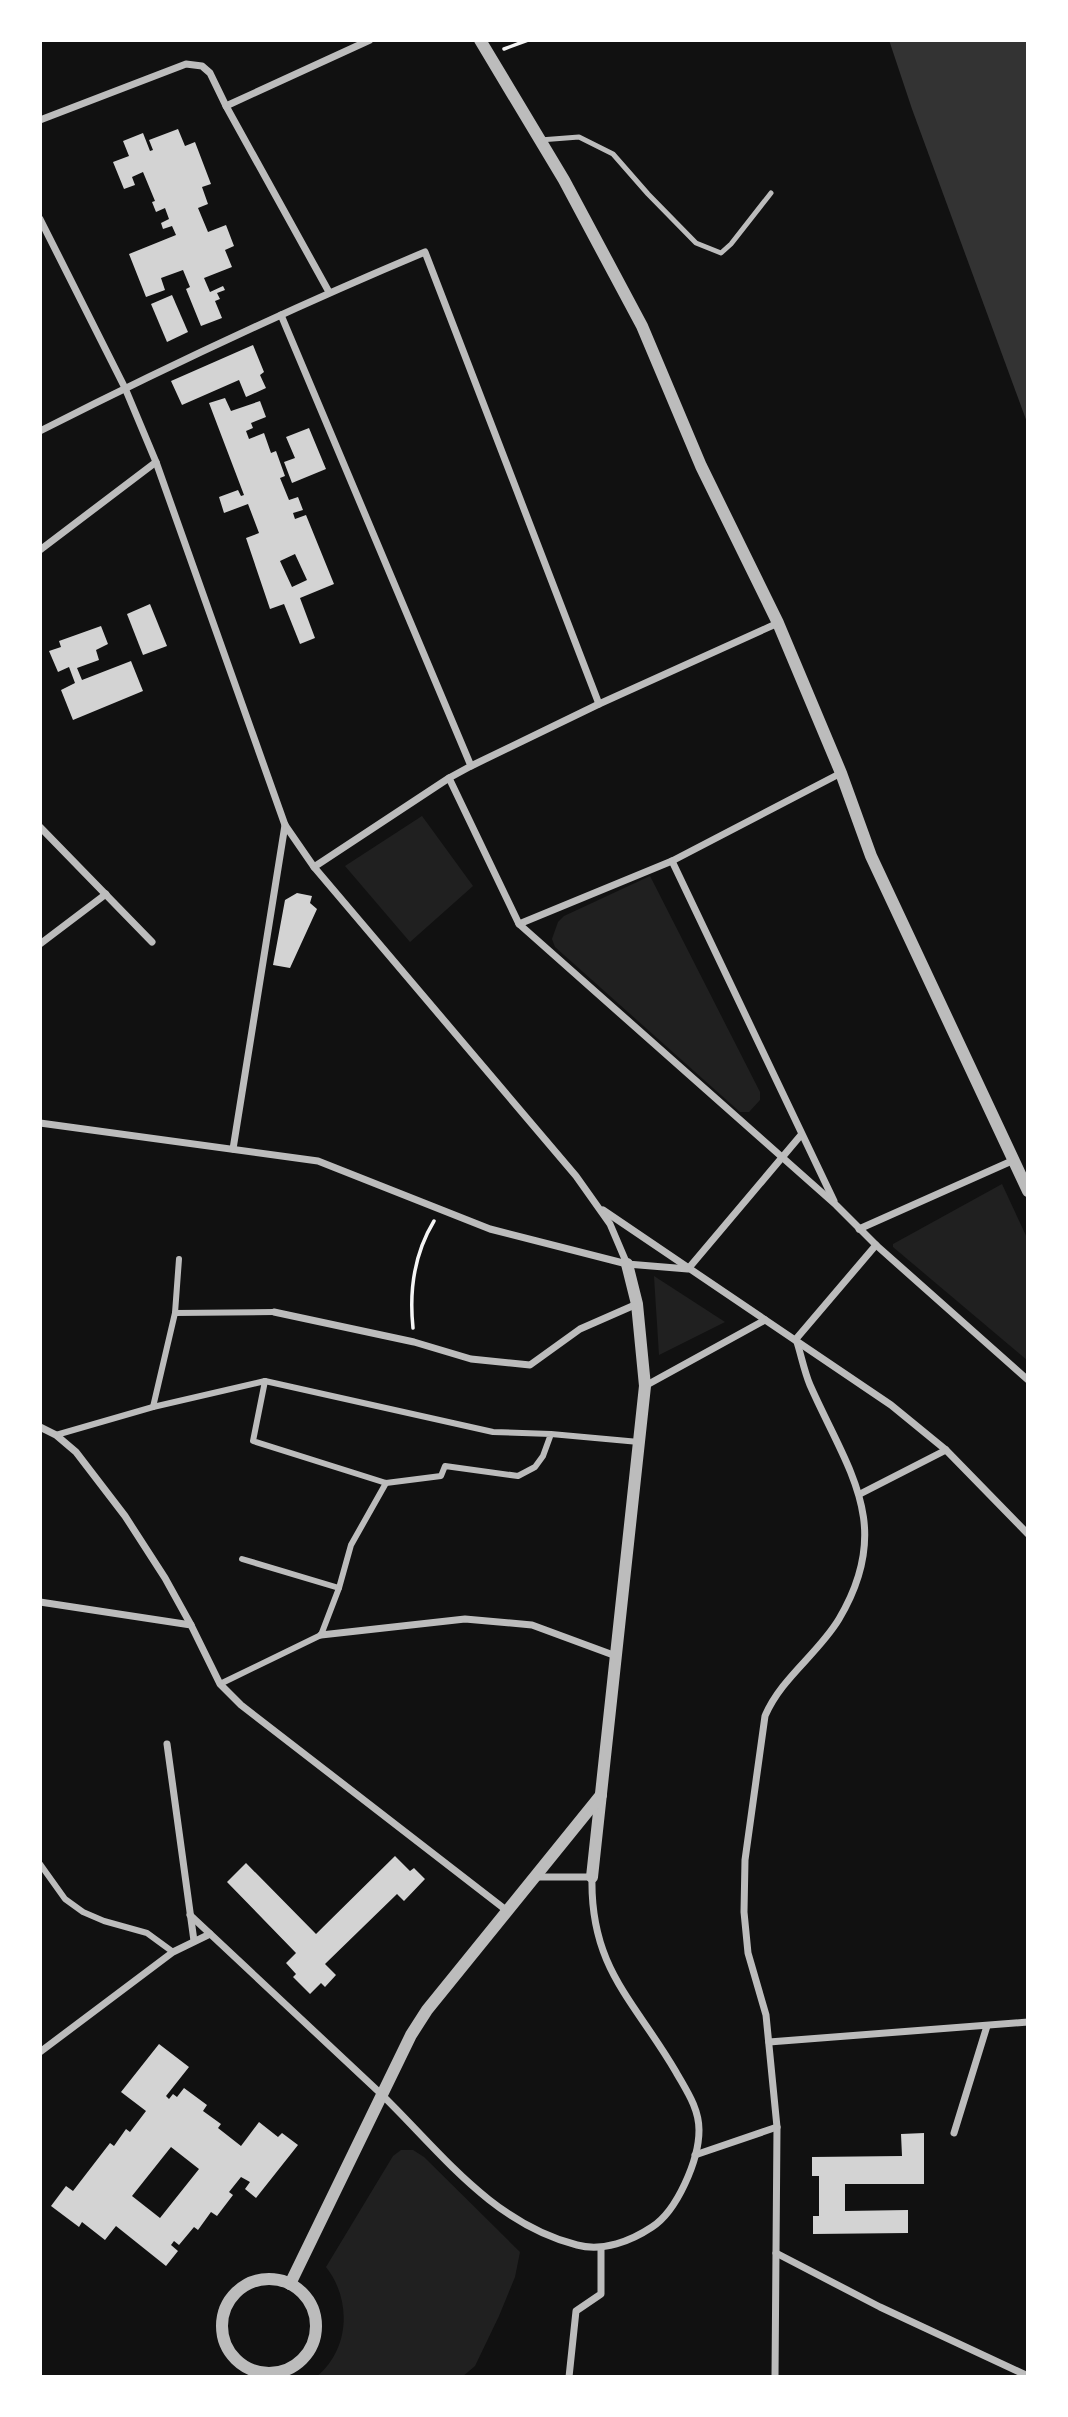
<svg xmlns="http://www.w3.org/2000/svg" width="1068" height="2417" font-family="Roboto,sans-serif">
	<rect width="100%" height="100%" fill="#111"/>
	<g fill="#202020">
		<polygon points="422,816 473,886 410,942 345,866"/>
		<polygon points="650,876 760,1092 760,1100 749,1112 740,1112 555,947 552,939 558,922 564,916"/>
		<polygon points="1002,1184 1028,1240 1028,1361 893,1247 893,1244"/>
		<polygon points="654,1276 725,1322 659,1355"/>
		<path d="M 401,2150 L 413,2150 L 424,2157 L 520,2252 L 515,2277 L 499,2316 L 475,2366 L 462,2377 L 316,2377 C 350,2350 352,2300 326,2267 L 393,2156 Z"/>
	</g>
	<polygon fill="#333" points="889,40 1028,40 1028,425 912,109"/>
	<g fill="#d3d3d3" fill-rule="evenodd">
		<polygon points="178,129 185,146 195,142 211,184 202,187 208,204 198,208 208,232 226,225 234,246 225,250 232,267 204,278 210,292 223,286 225,290 217,293 220,299 215,301 222,318 201,326 186,289 190,287 183,270 161,278 165,290 146,297 129,254 176,235 172,226 163,229 161,223 169,219 165,208 156,212 152,202 155,201 143,172 132,177 135,185 124,189 113,162 129,156 123,141 143,133 150,151 153,150 149,140"/>
		<polygon points="172,295 188,332 167,342 151,304"/>
		<polygon points="253,345 264,372 260,375 266,388 246,397 239,380 182,405 171,381"/>
		<path d="M 225,398 L 231,411 L 260,401 L 266,417 L 251,423 L 253,428 L 246,431 L 249,439 L 264,433 L 271,453 L 276,451 L 285,476 L 280,478 L 289,500 L 298,497 L 303,510 L 293,513 L 295,519 L 306,515 L 334,584 L 300,598 L 315,638 L 300,644 L 284,604 L 270,609 L 246,538 L 259,533 L 248,504 L 224,513 L 219,497 L 238,490 L 241,496 L 244,495 L 209,403 ZM 295,554 L 307,580 L 292,587 L 280,561 Z"/>
		<polygon points="309,428 326,469 292,483 284,462 295,458 286,437"/>
		<polygon points="150,604 167,646 143,655 127,614"/>
		<polygon points="101,626 108,644 96,650 99,660 77,668 82,680 131,661 143,691 73,720 61,690 75,683 69,667 58,672 49,651 61,647 59,641"/>
		<polygon points="297,893 312,896 310,903 317,909 290,968 273,965 285,900"/>
		<polygon points="395,1856 410,1871 414,1868 425,1879 404,1901 397,1894 325,1964 336,1975 325,1987 321,1983 310,1994 293,1977 296,1974 286,1963 296,1953 227,1882 246,1863 316,1934"/>
		<path d="M 159,2044 L 189,2067 L 166,2096 L 169,2099 L 173,2094 L 177,2097 L 184,2088 L 207,2105 L 203,2111 L 221,2124 L 218,2128 L 241,2146 L 259,2122 L 278,2137 L 282,2133 L 298,2145 L 256,2198 L 245,2189 L 250,2182 L 241,2177 L 229,2192 L 233,2195 L 217,2216 L 211,2212 L 198,2230 L 194,2227 L 179,2245 L 174,2241 L 171,2245 L 178,2251 L 166,2266 L 116,2226 L 105,2240 L 82,2222 L 79,2227 L 51,2206 L 66,2186 L 73,2191 L 110,2143 L 114,2146 L 126,2129 L 130,2132 L 146,2111 L 121,2092 ZM 171,2147 L 199,2169 L 160,2218 L 132,2196 Z"/>
		<polygon points="924,2133 924,2184 845,2184 845,2211 908,2210 908,2233 813,2234 813,2216 819,2216 819,2176 812,2176 812,2157 902,2156 901,2134"/>
	</g>
	<g fill="none" stroke-linecap="round" stroke-linejoin="round">
		<g stroke="#f5f5f5" stroke-width="3.5">
			<polyline points="504,49 528,40"/>
			<path d="M 413,1328 C 409,1290 414,1254 434,1221"/>
		</g>
		<polyline stroke="#bcbcbc" stroke-width="5" points="540,140 579,137 613,154 648,194 696,243 721,253 731,244 771,193"/>
		<g stroke="#bcbcbc" stroke-width="6">
			<polyline points="175,1313 179,1259"/>
			<polyline points="153,1407 175,1313 274,1312"/>
			<polyline points="551,1434 543,1456 535,1467 518,1476 445,1466 441,1476 386,1483 253,1441 265,1381 493,1432 551,1434 639,1442"/>
			<polyline points="56,1435 153,1407 265,1381"/>
			<polyline points="242,1559 339,1588"/>
			<polyline points="220,1684 321,1635 339,1588 351,1545 386,1483"/>
			<polyline points="40,1864 65,1899 83,1912 104,1921 147,1933 173,1952"/>
		</g>
		<g stroke="#bcbcbc" stroke-width="7">
			<polyline points="226,106 370,40"/>
			<polyline points="40,120 186,64 202,66 210,73 226,106 329,292"/>
			<polyline points="40,219 125,388 156,462 285,825 314,867 576,1176 610,1224 627,1264 688,1269 801,1135"/>
			<polyline points="281,315 471,766 449,778 519,924 836,1205 876,1245 1028,1380"/>
			<path d="M 40,431 C 166,367 294,307 425,252 L 599,704 L 778,623"/>
			<polyline points="40,550 156,462"/>
			<polyline points="471,766 599,704"/>
			<polyline points="40,827 152,942"/>
			<polyline points="672,861 834,1201"/>
			<polyline points="314,867 449,778"/>
			<polyline points="519,924 672,861 841,773"/>
			<polyline points="40,944 106,894"/>
			<polyline points="40,1123 318,1161 490,1229 627,1264"/>
			<polyline points="233,1149 285,825"/>
			<polyline points="603,1210 891,1405 946,1450 1028,1534"/>
			<polyline points="859,1229 1014,1160"/>
			<polyline points="274,1312 414,1342 471,1359 530,1365 580,1329 637,1304"/>
			<polyline points="645,1386 765,1320"/>
			<polyline points="40,1427 56,1435 76,1452 125,1516 165,1578 191,1625"/>
			<polyline points="860,1494 946,1450"/>
			<polyline points="40,1602 191,1625 220,1684 241,1705 506,1910"/>
			<polyline points="321,1635 465,1619 532,1625 616,1656"/>
			<polyline points="167,1744 194,1941"/>
			<path d="M 190,1915 C 253,1974 316,2033 379,2092 C 440,2151 491,2223 577,2245 C 603,2252 631,2241 652,2227 C 677,2211 699,2160 699,2130 C 699,2108 686,2090 676,2072 C 634,2000 590,1968 592,1877 L 534,1877"/>
			<polyline points="769,2042 1028,2022"/>
			<polyline points="40,2052 173,1952 210,1934"/>
			<polyline points="954,2133 987,2026"/>
			<polyline points="695,2155 777,2127"/>
			<polyline points="776,2253 880,2307 1028,2376"/>
			<polyline points="569,2377 576,2311 601,2294 601,2248"/>
			<path d="M 775,2377 L 777,2127 L 766,2015 L 748,1953 L 744,1912 L 745,1860 L 765,1716 C 781,1678 818,1654 839,1619 C 895,1525 848,1471 810,1385 C 804,1371 801,1354 796,1339 L 876,1245"/>
		</g>
		<g stroke="#bcbcbc" stroke-width="12">
			<polyline points="480,40 564,180 642,326 701,466 778,623 841,773 871,856 1028,1191"/>
			<polyline points="592,1877 645,1386 637,1304 627,1264"/>
			<circle cx="269" cy="2326" r="47"/>
			<polyline points="290,2284 411,2035 427,2010 601,1795"/>
		</g>
	</g>
	<rect width="1068" height="2417" fill="none" stroke="#ffffff" stroke-width="84"/>
</svg>
